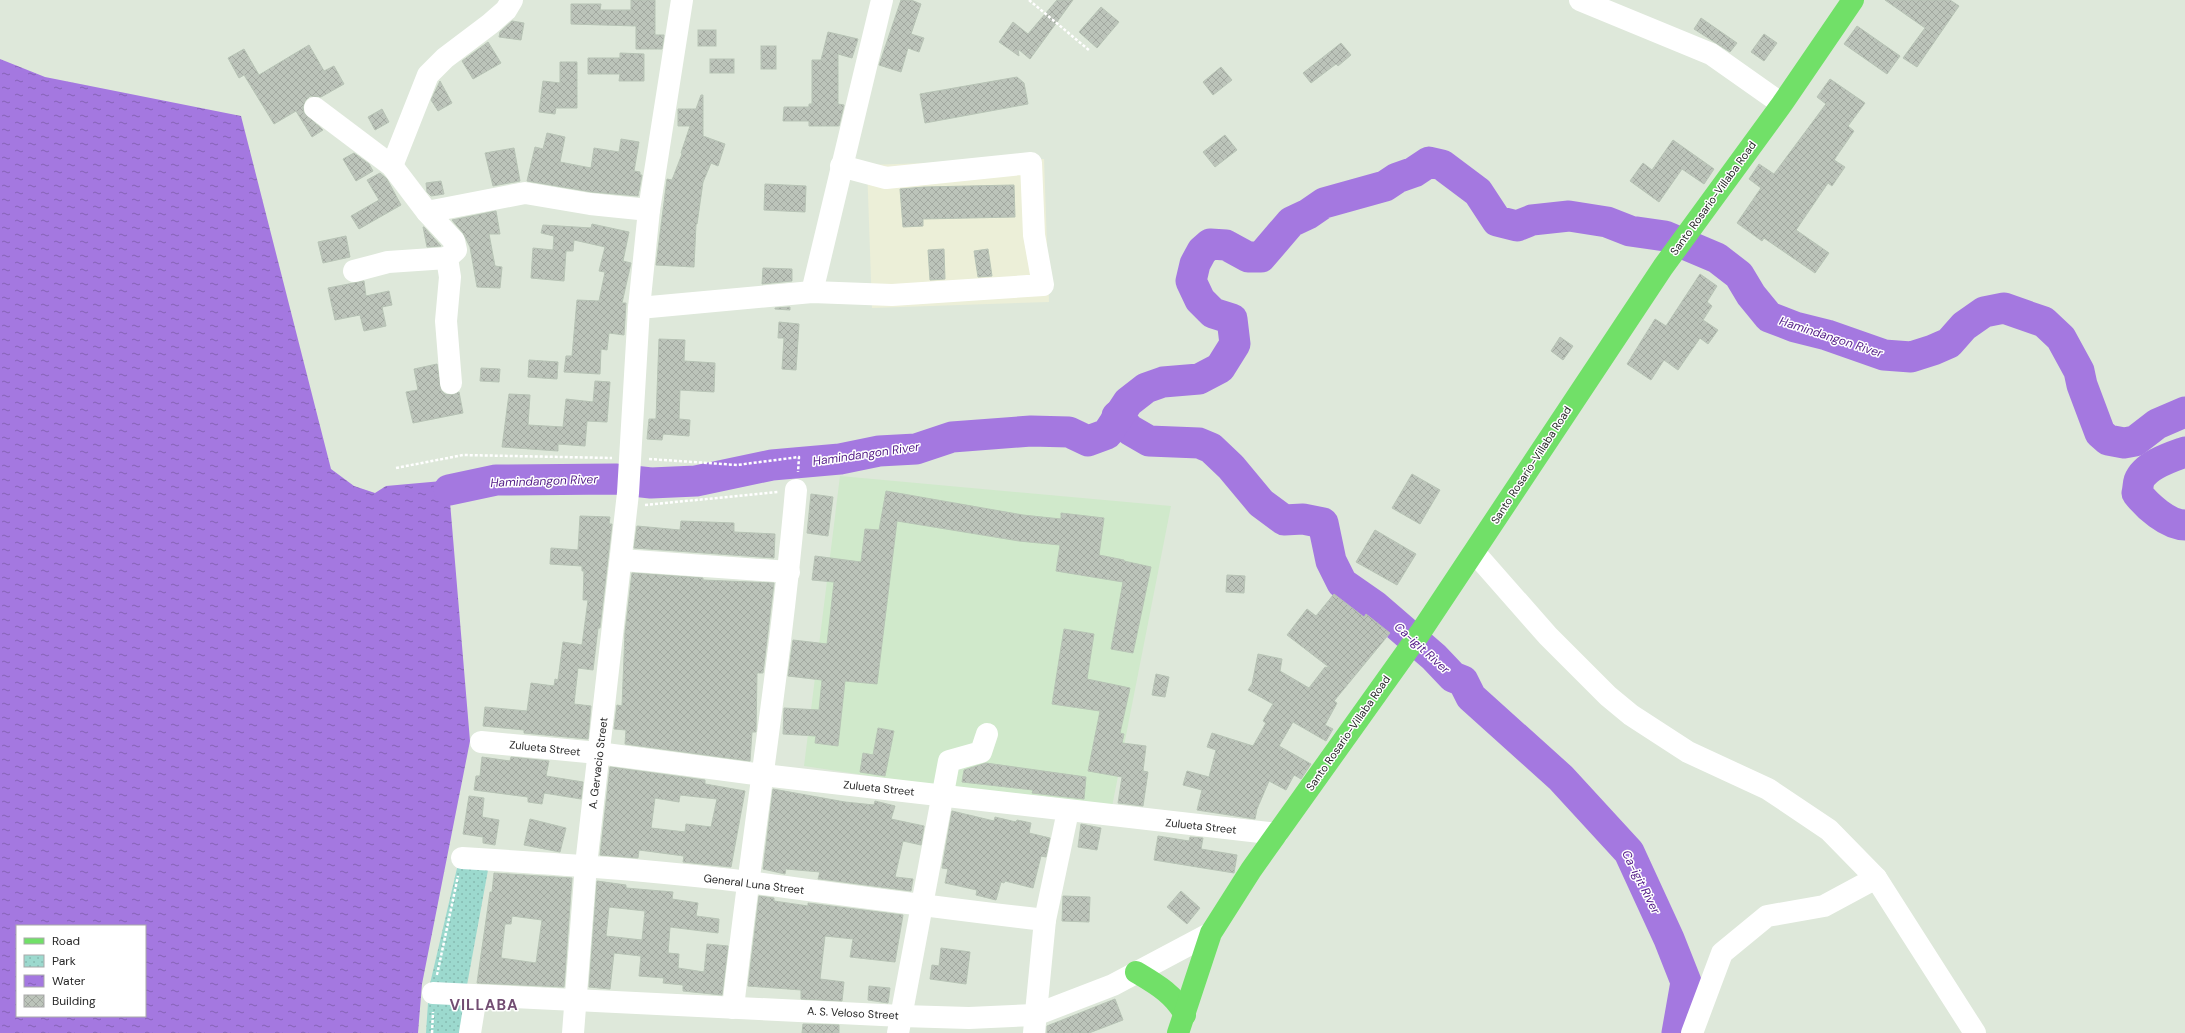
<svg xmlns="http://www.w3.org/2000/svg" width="2185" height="1033" font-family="'DM Sans',sans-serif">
	<defs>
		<pattern id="park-dots" width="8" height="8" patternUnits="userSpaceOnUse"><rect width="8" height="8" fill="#9cd9ce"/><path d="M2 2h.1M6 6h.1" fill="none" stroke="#86bab1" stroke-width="1.8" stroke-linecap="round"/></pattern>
		<pattern id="water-ripples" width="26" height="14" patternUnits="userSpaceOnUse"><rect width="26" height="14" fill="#a478e0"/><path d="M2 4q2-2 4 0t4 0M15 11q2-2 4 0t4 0" fill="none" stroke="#8662b6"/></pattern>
		<pattern id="building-cross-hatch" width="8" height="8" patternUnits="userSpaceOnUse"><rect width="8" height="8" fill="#bcc4ba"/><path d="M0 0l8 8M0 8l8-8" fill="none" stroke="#a2a8a0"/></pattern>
	</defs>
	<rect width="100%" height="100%" fill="#dee8da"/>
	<polygon fill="#d0e9cb" points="840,476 1171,506 1111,812 804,766"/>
	<polygon fill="#ecefd8" points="1044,159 1049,302 872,308 867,165"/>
	<polygon fill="url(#park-dots)" points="458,864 488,870 463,1007 462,1033 426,1033 429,988"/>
	<path fill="url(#water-ripples)" fill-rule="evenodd" d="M 0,59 L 45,77 L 241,116 L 331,469 L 354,486 L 375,493 L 386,486 L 442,481 L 449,490 L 470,741 L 422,984 L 418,1033 L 0,1033 ZM 17,926 L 145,926 L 145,1016 L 17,1016 Z"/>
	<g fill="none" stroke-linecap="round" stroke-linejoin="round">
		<g stroke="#a478e0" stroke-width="31">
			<polyline points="1117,416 1130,430 1149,441 1199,443 1211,448 1231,467 1261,503 1284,520 1303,519 1323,523 1331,561 1342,583 1375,606 1434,657 1453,677 1463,681 1471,697 1561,778 1629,852 1669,939 1686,982 1677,1033"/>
			<path d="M 2185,452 C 2171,457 2145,465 2139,481 C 2138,484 2138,489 2137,493 C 2147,506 2168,525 2185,525"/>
			<polyline points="449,490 496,480 615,479 651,483 696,481 772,465 840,459 879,451 916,449 952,437 1031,431 1069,432 1088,441 1107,434 1128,402 1146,388 1163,382 1199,379 1220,368 1235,344 1232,319 1213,313 1200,300 1191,281 1195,264 1202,251 1210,244 1226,245 1248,257 1261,257 1291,222 1308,214 1324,203 1385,186 1397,178 1414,172 1429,162 1442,165 1478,192 1497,221 1517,226 1532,220 1569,216 1607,222 1630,231 1665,236 1717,258 1739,275 1751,295 1769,317 1795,327 1827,335 1884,355 1911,357 1933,350 1949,343 1964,326 1984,312 2004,308 2044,322 2061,338 2079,371 2082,385 2100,433 2108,440 2124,443 2135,441 2157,424 2185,412"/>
		</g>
	</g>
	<g fill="url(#building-cross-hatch)" stroke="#b7c3b5" fill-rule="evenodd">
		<polygon points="631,0 655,0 655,35 664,35 662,49 636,49 636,26 571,24 571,4 601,4 600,10 631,10"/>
		<polygon points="901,0 911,0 921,4 911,34 924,38 919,52 908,48 901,72 879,65"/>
		<polygon points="1057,0 1073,0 1030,59 1018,49 1019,56 999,42 1013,22 1028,34"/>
		<polygon points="1885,0 1950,0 1959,6 1917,67 1903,58 1925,28"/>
		<polygon points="1101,7 1119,22 1097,48 1079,32"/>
		<polygon points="1701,18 1737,43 1730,52 1694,29"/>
		<polygon points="512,21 524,23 521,40 499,37 500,32"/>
		<polygon points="1857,26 1900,56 1887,74 1844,44"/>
		<rect x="698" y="30" width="18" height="16"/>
		<polygon points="828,32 858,39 852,58 838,54 838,104 844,105 839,126 809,126 809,121 783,121 784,107 809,107 809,104 812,104 812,60 821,60"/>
		<polygon points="1764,34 1777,43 1764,61 1751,52"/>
		<polygon points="488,42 501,63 473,79 462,61"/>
		<polygon points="1341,43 1351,55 1338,66 1336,64 1311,83 1303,73"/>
		<polygon points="309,45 324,71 334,66 344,84 321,97 310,96 305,101 303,107 304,113 323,130 312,137 296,111 274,124 244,75 239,78 228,58 244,49 259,75"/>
		<rect x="761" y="46" width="15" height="23"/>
		<polygon points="620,53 644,54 644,81 619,81 620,74 588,74 588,58 620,58"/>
		<rect x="710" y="59" width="24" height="14"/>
		<polygon points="560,62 577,62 577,108 556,108 555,114 539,112 543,81 560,83"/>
		<polygon points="1221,67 1232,80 1213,95 1203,82"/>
		<polygon points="1017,77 1024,83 1028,104 925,123 920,94"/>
		<polygon points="1830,79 1865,103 1848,126 1854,131 1834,160 1845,167 1832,186 1828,183 1796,230 1829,253 1815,273 1764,238 1762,241 1737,223 1761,188 1749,179 1759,164 1774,174 1826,104 1817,97"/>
		<polygon points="440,81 452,103 438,111 431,100"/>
		<polygon points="701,95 703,95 703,136 725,144 718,166 711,163 703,182 697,224 696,224 694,267 656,265 667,179 672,180 682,154 681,153 690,126 678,126 678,109 696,109"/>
		<polygon points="382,109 389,122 375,130 368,117"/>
		<polygon points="547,133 565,137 560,162 591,168 594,148 619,152 621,139 639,142 634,171 640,172 640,175 642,175 638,196 592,192 527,181 535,147 543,149"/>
		<polygon points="1225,135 1237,150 1215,167 1203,152"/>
		<polygon points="1673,140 1714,169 1704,184 1682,169 1659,202 1630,181 1643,163 1652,170"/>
		<polygon points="514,148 520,181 493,186 485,153"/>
		<polygon points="354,153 369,164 373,171 356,181 343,159"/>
		<polygon points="380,173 387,179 401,205 359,229 351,216 379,200 367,180"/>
		<polygon points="441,181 444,194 431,196 427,192 426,183"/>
		<polygon points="765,184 806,186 805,212 764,210"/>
		<polygon points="1014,185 1015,217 923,219 923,226 903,227 900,189 924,187"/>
		<polygon points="496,211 500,234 489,234 495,266 502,267 500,288 477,287 470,247 463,233 452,220"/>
		<polygon points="592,224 629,232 623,261 631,263 622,303 626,303 624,335 609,333 607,350 601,349 600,374 564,372 566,356 572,356 577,300 599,301 605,272 599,271 605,247 574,240 573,251 566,251 564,281 531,278 533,248 553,250 554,236 541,233 543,225 591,228"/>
		<polygon points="423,227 424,227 441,246 427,247"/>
		<polygon points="346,236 350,257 323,263 318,242"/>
		<polygon points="944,249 945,279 930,280 928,250"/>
		<polygon points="988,249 992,276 978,277 974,251"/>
		<polygon points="763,268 792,269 792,281 762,284"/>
		<polygon points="1700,274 1717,286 1707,302 1712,306 1703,320 1718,330 1708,344 1700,338 1678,370 1664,360 1651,380 1627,364 1655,319 1666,326"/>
		<polygon points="364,281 366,296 389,291 392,305 382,307 386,326 364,331 360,315 335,320 328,288"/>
		<polygon points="790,307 790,310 775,309 775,308"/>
		<polygon points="779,322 799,324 796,370 782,369 784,338 778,338"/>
		<polygon points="1560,337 1573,346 1563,360 1551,351"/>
		<polygon points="659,339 685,340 684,361 715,363 714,392 680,390 679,419 690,420 689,436 663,434 662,440 647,439 649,419 656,419"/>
		<polygon points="529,360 558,362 557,379 528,377"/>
		<polygon points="437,364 441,390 445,394 452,395 459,392 463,413 413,423 406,392 418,390 414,369"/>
		<polygon points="481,368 500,369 499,382 480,381"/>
		<polygon points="595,381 610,382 607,422 587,421 585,446 558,444 558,451 502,447 509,394 530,395 528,425 563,427 566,399 593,402"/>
		<polygon points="1412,474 1440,490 1420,524 1392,508"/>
		<polygon points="886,491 1023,515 1061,519 1061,513 1104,518 1099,555 1124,560 1124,561 1151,567 1133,653 1111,649 1123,582 1056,571 1060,545 1019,541 897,521 877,684 845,681 838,746 815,743 816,736 783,734 784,708 819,710 822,680 788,676 793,640 827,644 834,582 812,580 815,556 861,562 865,529 879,530"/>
		<polygon points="811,494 833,497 828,536 807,533"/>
		<polygon points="580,516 610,517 609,524 612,524 600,628 598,628 593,670 578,668 574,704 591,706 588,739 524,733 524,730 483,726 485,707 527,711 531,683 554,686 555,679 558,680 563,642 582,645 588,600 583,600 584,571 582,571 582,566 550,564 551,548 578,550"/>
		<polygon points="681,521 734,523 734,532 775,534 774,558 634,548 637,526 680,530"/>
		<polygon points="1375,530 1416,554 1397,585 1356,562"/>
		<polygon points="632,573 703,578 703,580 774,583 763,673 757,673 756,731 756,732 752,732 750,761 625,744 626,730 614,729 617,705 622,706 625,632"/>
		<polygon points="1227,575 1245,576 1244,593 1226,592"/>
		<polygon points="1334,594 1364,617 1366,614 1390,633 1334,701 1337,703 1325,725 1333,729 1326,741 1293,722 1279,746 1311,764 1301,779 1294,775 1286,790 1269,781 1257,809 1255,819 1197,810 1202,790 1183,785 1187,771 1209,777 1216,750 1207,747 1212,733 1253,746 1266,723 1263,721 1273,704 1248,690 1252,684 1258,654 1282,659 1280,671 1309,688 1325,667 1330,668 1287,635 1307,609 1316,616"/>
		<polygon points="1064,629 1094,634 1087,679 1130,688 1120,733 1124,734 1122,743 1146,746 1143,771 1148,772 1143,806 1118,803 1122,777 1088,771 1100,711 1052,704"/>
		<polygon points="1156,674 1169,677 1165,697 1152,695"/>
		<polygon points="878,728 894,731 885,776 860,772 863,753 873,755"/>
		<polygon points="482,757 510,761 511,757 549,761 546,776 583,782 581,799 544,793 542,804 528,802 528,797 474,790 476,776 480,776"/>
		<polygon points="986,763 1086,777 1084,799 1032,793 1033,790 962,782 964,770"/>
		<path d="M 610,767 L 705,780 L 705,784 L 745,791 L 731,867 L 683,862 L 684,856 L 639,850 L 638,858 L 600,855 ZM 680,795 L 717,799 L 711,827 L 686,824 L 685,832 L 651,828 L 655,798 L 679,802 Z"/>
		<polygon points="773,789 845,802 874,805 875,801 895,806 891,819 924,826 921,845 903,841 895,877 913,879 911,891 820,879 818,879 820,872 786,869 785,874 763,869"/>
		<polygon points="469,796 484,798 482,817 499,820 495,845 483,843 483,837 463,834"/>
		<polygon points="952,811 994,821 995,817 1016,822 1017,820 1031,823 1029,833 1050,838 1046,857 1041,856 1033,888 1005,881 1004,883 1001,882 996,900 976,895 977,890 945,883 948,869 942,868"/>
		<polygon points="530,819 566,828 560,852 524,845"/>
		<polygon points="1081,824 1101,828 1097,850 1078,847"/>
		<polygon points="1158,836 1189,841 1190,837 1203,838 1201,849 1237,855 1234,873 1154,860"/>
		<path d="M 494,873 L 572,878 L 564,987 L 477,983 L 490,892 L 492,892 ZM 512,916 L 542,920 L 536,963 L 501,958 L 505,924 L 511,924 Z"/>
		<path d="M 597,881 L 626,885 L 626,888 L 673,892 L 672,899 L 698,903 L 696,916 L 719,919 L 718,933 L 670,927 L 668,953 L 679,954 L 678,968 L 704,972 L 707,944 L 728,946 L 722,995 L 683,991 L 683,985 L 663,983 L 664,978 L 639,976 L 641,956 L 614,953 L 610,989 L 589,987 ZM 609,907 L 645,911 L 642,940 L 606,936 Z"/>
		<polygon points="1181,891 1200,908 1187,924 1167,907"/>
		<polygon points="759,896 774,898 774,901 808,906 808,903 903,915 895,962 850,957 853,939 825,936 820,979 844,982 842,1001 801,999 801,990 748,986"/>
		<polygon points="1063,896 1090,897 1089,922 1062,921"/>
		<polygon points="941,948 970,952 966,984 930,979 932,965 939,966"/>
		<polygon points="869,986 890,988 888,1003 868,1000"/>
		<polygon points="1115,999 1123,1020 1089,1033 1047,1033 1047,1026"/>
		<polygon points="803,1024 839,1025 839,1033 802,1033"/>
	</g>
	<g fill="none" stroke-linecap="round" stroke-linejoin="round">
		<g stroke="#fff" stroke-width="2.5" stroke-dasharray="3 2" stroke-linecap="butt">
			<polyline points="1029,0 1090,51"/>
			<polyline points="649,459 737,465 799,457 798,472"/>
			<polyline points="396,468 463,455 612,458"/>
			<polyline points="645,505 778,492"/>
			<polyline points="437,975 458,876"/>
			<polyline points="432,1033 433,1012"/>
		</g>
		<g stroke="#fff" stroke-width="22">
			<polyline points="1580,0 1711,54 1782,104"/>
			<polyline points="315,108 392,166 427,212"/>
			<polyline points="392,166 428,75 445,58 490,24 506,10 512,0"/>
			<polyline points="354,271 388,262 447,258"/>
			<polyline points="812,292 882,0"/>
			<polyline points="639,308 812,292 892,295 1043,285 1034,235 1031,163 886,178 841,166"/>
			<polyline points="451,383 446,321 450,277 447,258 456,250 454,241 427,212 525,193 590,204 649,210"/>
			<polyline points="1474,552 1548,636 1608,696 1631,715 1688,752 1768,789 1829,830 1876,878 1975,1033"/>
			<polyline points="621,560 789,572"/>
			<polyline points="481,742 598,753 763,775 1277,834"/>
			<path d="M 462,858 C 558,864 653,870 748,882 C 847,895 946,909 1045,920"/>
			<polyline points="433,993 902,1016 969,1018 1035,1015 1113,985 1211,933"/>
			<path d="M 733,1008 C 752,835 781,663 796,490"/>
			<polyline points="470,1033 476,996"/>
			<polyline points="573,1033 586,865 628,493 639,308 649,210 682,0"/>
			<polyline points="898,1033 949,761 981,752 987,734"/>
			<polyline points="1034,1033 1045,920 1068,811"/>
			<polyline points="1692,1033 1722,953 1767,916 1824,906 1876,878"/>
		</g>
		<g stroke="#71e068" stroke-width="22">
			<path d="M 1136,972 C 1156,984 1174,994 1185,1015"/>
			<polyline points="1178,1033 1211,933 1251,870 1420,633 1663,267 1782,104 1853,0"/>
		</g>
	</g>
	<g text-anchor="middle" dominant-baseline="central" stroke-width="3" stroke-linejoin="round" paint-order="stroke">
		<g font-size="11" fill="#272727" stroke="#fff">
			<text transform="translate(1713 198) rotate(-54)">Santo Rosario-Villaba Road</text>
			<text transform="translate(1531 465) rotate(-57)">Santo Rosario-Villaba Road</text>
			<text transform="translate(1348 733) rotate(-55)">Santo Rosario-Villaba Road</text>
			<text transform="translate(545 748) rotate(6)">Zulueta Street</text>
			<text transform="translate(598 763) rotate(-83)">A. Gervacio Street</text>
			<text transform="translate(879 788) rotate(6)">Zulueta Street</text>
			<text transform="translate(1201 826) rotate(6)">Zulueta Street</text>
			<text transform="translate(754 884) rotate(7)">General Luna Street</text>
			<text transform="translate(853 1013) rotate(3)">A. S. Veloso Street</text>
		</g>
		<g font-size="12" font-style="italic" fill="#521b87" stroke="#fff">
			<text transform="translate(1831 337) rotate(18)">Hamindangon River</text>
			<text transform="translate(866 454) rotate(-8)">Hamindangon River</text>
			<text transform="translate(544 481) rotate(-2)">Hamindangon River</text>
			<text transform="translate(1422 648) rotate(42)">Ca-igit River</text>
			<text transform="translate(1641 882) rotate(63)">Ca-igit River</text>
		</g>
		<g font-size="15" font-weight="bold" letter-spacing="1" fill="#724d72" stroke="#fff">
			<text x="484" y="1005">VILLABA</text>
		</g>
	</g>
	<rect x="16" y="925" width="130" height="92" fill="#ffffff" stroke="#a9a9a9"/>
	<rect x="24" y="938" width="20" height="6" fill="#71e068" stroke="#a9a9a9"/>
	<text x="52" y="945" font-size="12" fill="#272727">Road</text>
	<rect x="24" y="955" width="20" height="12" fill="url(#park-dots)" stroke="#a9a9a9"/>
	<text x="52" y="965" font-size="12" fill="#272727">Park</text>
	<rect x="24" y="975" width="20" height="12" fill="url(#water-ripples)" stroke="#a9a9a9"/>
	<text x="52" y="985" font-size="12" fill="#272727">Water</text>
	<rect x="24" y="995" width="20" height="12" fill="url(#building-cross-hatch)" stroke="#a9a9a9"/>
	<text x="52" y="1005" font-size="12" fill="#272727">Building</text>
</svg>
